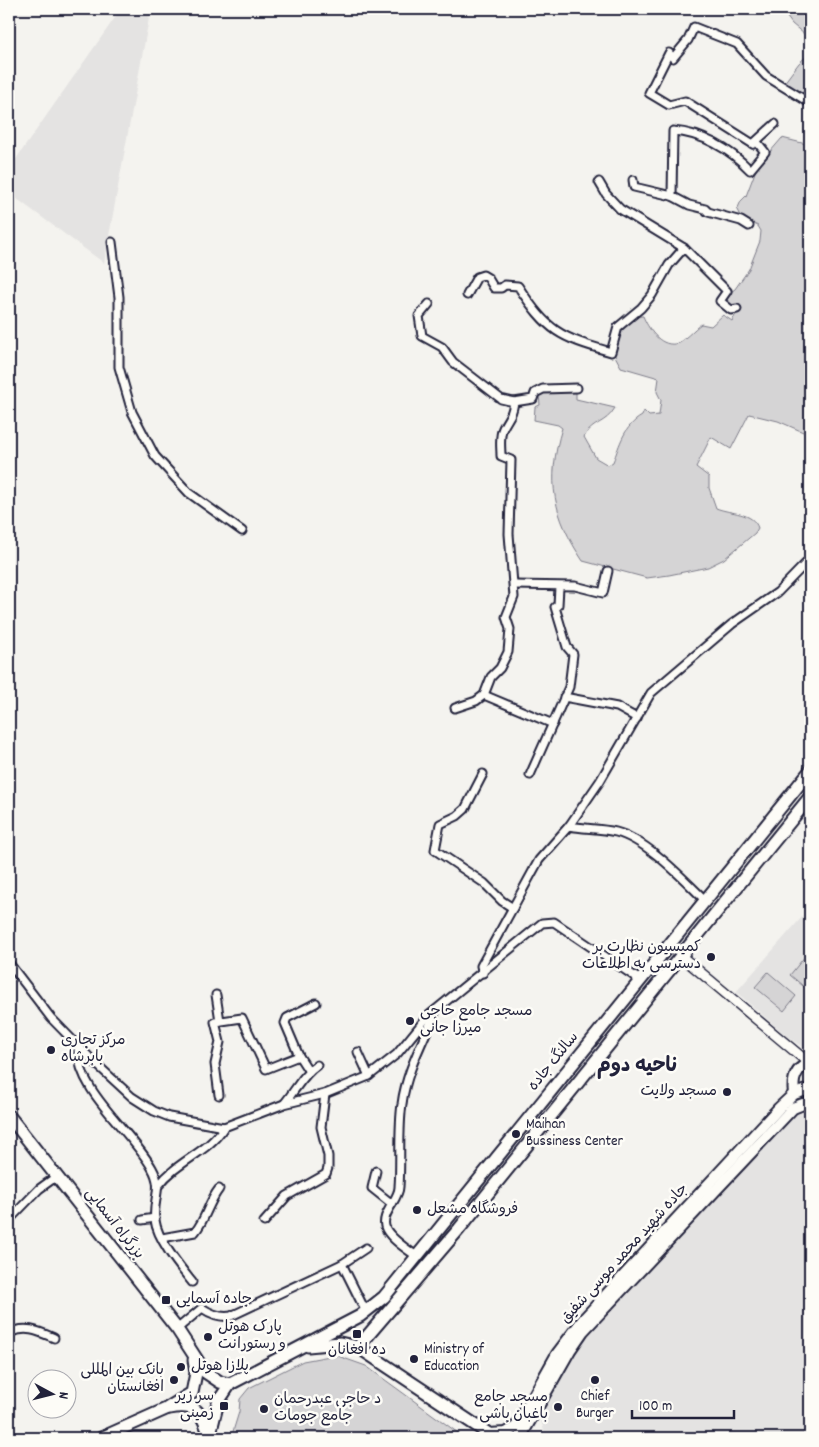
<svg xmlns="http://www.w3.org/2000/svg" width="819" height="1447" font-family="Dekko,'Playpen Sans Arabic',sans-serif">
	<rect width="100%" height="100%" fill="#f4f3ef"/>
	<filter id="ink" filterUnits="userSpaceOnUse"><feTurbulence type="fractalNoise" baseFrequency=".02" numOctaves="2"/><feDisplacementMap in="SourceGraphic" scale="10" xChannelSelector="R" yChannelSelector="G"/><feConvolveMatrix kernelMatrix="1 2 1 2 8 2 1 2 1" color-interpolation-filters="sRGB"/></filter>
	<g filter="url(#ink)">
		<g fill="#e4e3e2">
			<polygon points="121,9 143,9 150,13 104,263 9,193 9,169"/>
			<polygon points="810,908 810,1052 789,1038 736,992"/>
			<polygon points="810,1111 810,1438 546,1438 540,1417 543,1404 581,1339 784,1122 797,1114"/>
		</g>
		<g fill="#d5d4d5" stroke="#7c7b88">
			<polygon points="781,9 810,9 810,39 792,24"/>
			<polygon points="809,54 810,56 810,98 784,83 799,63"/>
			<path d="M 782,138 L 810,145 L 810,435 L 778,421 L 749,414 L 731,449 L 711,437 L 696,467 L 709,477 L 709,488 L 716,508 C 731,514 753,512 758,528 L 755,533 L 724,559 L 708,567 L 669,575 L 647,578 L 583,561 C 553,516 546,481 562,428 L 558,425 L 534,420 L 535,407 L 540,405 L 539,395 C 550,391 565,389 576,392 L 576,399 L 615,408 C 605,425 593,421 584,437 L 596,458 L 608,465 L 613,462 C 620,444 624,426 642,416 L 644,411 L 649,416 L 659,415 L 661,400 L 657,392 L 659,378 L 621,367 L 614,354 C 618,340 624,316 643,316 C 648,328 659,346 675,344 C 683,342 694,329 701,324 L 711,326 L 723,315 L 732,321 L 738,311 L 724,302 L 724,297 L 735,289 L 749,269 L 760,241 L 761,231 L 758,226 L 741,218 L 737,210 L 741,201 L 746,196 L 757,167 Z"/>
			<polygon points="810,950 810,990 809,991 790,975"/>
			<polygon points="768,972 796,996 784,1011 755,987"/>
			<polygon points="335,1355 366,1366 465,1438 231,1438 239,1412 240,1399 249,1388 303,1361"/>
		</g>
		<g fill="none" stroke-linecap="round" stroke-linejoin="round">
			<defs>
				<g id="minor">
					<polyline points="753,144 775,124"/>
					<polyline points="633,180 634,187 672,196 689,205 705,209 708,212 741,221 749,226"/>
					<polyline points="599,182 606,194 620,209 684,248 727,291 720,301 731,310 737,309"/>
					<path d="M 672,196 L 673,131 C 702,133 730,149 750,170 L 765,152 L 757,142 L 753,144 L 685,101 L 669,105 L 649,93 L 669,53 L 673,58 L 688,40 L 694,27 L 737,44 L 766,76 L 810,103"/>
					<polyline points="112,242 119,297 119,367 132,412 155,456 189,493 242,531"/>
					<path d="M 467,295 L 477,277 L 483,275 L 488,278 L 494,288 L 501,288 L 505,285 L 518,286 C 548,332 559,337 611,352 L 618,327 L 641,308 L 652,295 L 669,265 L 684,248"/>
					<polyline points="429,304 419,316 422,336 442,347 453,362 501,399 514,402 533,399 535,393 543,389 577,388"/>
					<polyline points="514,585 575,586 603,593 608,571"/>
					<polyline points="484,695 553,724"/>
					<polyline points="564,697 617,707 637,718"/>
					<path d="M 455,708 L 476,701 L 484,695 L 491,677 L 500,668 L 508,652 L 510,629 L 506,617 L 514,597 L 509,534 L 511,460 L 501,456 C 501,447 499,436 503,428 C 509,416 512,416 514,402"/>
					<polyline points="483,774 465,809 457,816 440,824 435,850 484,883 502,901 513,908"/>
					<polyline points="530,775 569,687 573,654 567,647 555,607 558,605 559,587"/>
					<path d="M 569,826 C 585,829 600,828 616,832 C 647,840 682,878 705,900"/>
					<polyline points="9,963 51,1018 92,1060 132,1097 154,1111 169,1117 224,1127 284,1104 325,1094 369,1076 397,1054 428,1016 542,923 554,922 640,980"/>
					<polyline points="483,973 481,966 539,860 569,826 600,781 651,693 732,624 778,592 810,559"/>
					<polyline points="216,995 220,1021"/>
					<path d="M 78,1047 C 76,1091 131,1130 152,1168 C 164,1189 152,1199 155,1220 C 157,1239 180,1267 192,1282"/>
					<polyline points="358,1052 369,1076"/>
					<polyline points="308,1070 299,1056 285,1023 287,1018 316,1003"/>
					<polyline points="219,1095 215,1064 220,1042 215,1022 242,1018 266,1069 299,1056"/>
					<path d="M 284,1104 C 295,1091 303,1074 317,1065"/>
					<polyline points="376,1171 372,1188 392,1204"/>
					<path d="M 159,1185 C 177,1161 209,1152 224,1127"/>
					<polyline points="9,1220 39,1189 57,1176"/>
					<polyline points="142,1220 155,1218"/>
					<polyline points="264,1222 287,1196 326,1174 328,1168 328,1156 321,1127 325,1094"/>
					<path d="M 162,1238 L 195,1232 C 206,1219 208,1203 219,1189"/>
					<path d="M 418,1257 C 408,1250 392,1240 386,1229 C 379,1215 399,1200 399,1187 C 401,1160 398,1131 402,1104 C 406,1071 424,1040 436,1010"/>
					<polyline points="342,1264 366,1312"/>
					<path d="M 177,1329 L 202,1308 C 211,1314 220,1318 231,1316 L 342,1264 L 366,1248"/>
					<path d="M 9,1333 C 26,1325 38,1331 54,1338"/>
				</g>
				<polyline id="tertiary" points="681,956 810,1064"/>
				<g id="secondary">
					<path d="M 794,1094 C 792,1080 795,1069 809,1063"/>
					<polyline points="489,1434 505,1433 516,1427 557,1354 582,1321 779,1108 794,1094 810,1089"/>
					<polyline points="520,1438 570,1350 583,1331 793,1108 803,1104 810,1104"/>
				</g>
				<g id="trunk">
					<polyline points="9,1116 177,1329 205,1372 220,1382 230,1384"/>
					<polyline points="308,1346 340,1343 358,1347 489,1434 490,1438"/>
					<polyline points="358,1347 459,1229 810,797"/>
					<path d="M 170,1408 C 195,1403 203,1412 209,1435"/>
					<polyline points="101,1438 166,1409 192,1393 196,1373 194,1360"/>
					<polyline points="209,1438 218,1402 230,1384 360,1316 384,1297 810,771"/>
				</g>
			</defs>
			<use href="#minor" stroke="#22223b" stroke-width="11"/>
			<use href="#tertiary" stroke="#22223b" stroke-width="12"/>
			<use href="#secondary" stroke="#22223b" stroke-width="14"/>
			<use href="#trunk" stroke="#22223b" stroke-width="15"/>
			<use href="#minor" stroke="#fdfcf7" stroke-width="7"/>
			<use href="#tertiary" stroke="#fdfcf7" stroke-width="9"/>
			<use href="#secondary" stroke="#fdfcf7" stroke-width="10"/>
			<use href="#trunk" stroke="#fdfcf7" stroke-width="11"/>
		</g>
	</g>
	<g fill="#22223b" stroke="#fdfcf7" stroke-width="2">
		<circle cx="711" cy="957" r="5"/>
		<circle cx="410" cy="1021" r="5"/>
		<circle cx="51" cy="1050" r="5"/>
		<circle cx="727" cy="1092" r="5"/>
		<circle cx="516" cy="1134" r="5"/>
		<circle cx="417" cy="1210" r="5"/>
		<rect x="161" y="1295" width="10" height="10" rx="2.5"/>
		<rect x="352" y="1329" width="10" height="10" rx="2.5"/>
		<circle cx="208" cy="1337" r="5"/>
		<circle cx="414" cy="1359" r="5"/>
		<circle cx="181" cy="1367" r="5"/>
		<circle cx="174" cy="1380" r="5"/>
		<circle cx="595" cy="1380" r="5"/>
		<rect x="219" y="1401" width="10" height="10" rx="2.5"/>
		<circle cx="558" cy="1407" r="5"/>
		<circle cx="264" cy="1409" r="5"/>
	</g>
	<g text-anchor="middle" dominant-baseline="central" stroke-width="5" stroke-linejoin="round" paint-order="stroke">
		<g font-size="15" fill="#22223b" stroke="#fdfcf7" text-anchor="start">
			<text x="701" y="948" text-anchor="end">کمیسیون نظارت بر<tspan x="701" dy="17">دسترسی به اطلاعات</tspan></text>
			<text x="420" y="1012">مسجد جامع حاجی<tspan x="420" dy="17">میرزا جانی</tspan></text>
			<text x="61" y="1041">مرکز تجاری<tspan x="61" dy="17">بابرشاه</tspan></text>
			<text x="717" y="1092" text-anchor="end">مسجد ولایت</text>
			<text x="526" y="1125">Maihan<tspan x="526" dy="17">Bussiness Center</tspan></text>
			<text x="427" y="1210">فروشگاه مشعل</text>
			<text x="176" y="1300">جاده آسمایی</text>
			<text x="218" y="1328">پارک هوتل<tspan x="218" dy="17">و رستورانت</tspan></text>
			<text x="424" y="1350">Ministry of<tspan x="424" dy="17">Education</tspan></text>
			<text x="357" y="1351" text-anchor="middle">ده افغانان</text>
			<text x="191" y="1367">پلازا هوتل</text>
			<text x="164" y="1371" text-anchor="end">بانک بین المللی<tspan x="164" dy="17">افغانستان</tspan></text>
			<text x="214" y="1397" text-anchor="end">سر زیر<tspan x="214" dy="17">زمینی</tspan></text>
			<text x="595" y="1397" text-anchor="middle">Chief<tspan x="595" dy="17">Burger</tspan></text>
			<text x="548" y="1398" text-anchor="end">مسجد جامع<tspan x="548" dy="17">باغبان باشی</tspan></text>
			<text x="274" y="1400">د حاجي عبدرحمان<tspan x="274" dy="17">جامع جومات</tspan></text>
		</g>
		<g font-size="15" fill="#22223b" stroke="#fdfcf7">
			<text transform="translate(554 1062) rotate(-51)">سالنگ جاده</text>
			<text transform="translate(114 1224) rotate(52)">بزرگراه آسمایی</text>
			<text transform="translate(625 1254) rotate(-48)">جاده شهید محمد موسی شفیق</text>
		</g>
		<g font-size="20" font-weight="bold" fill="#22223b" stroke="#fdfcf7">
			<text x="637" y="1067">ناحیه دوم</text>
		</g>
	</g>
	<rect width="819" height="1447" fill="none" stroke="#fdfcf7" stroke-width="30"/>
	<rect x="15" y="15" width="789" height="1417" fill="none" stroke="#22223b" stroke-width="2" filter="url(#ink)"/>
	<g transform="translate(52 1394) rotate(97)"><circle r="24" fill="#fdfcf7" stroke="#a5a5ac"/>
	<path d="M0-4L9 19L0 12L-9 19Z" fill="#22223b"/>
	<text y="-8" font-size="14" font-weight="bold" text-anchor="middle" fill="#22223b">N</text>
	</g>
	<path d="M632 1410v8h102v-8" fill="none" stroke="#22223b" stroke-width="2.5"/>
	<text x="639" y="1410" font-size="15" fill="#22223b" stroke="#fdfcf7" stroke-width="4" paint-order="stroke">100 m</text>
</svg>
